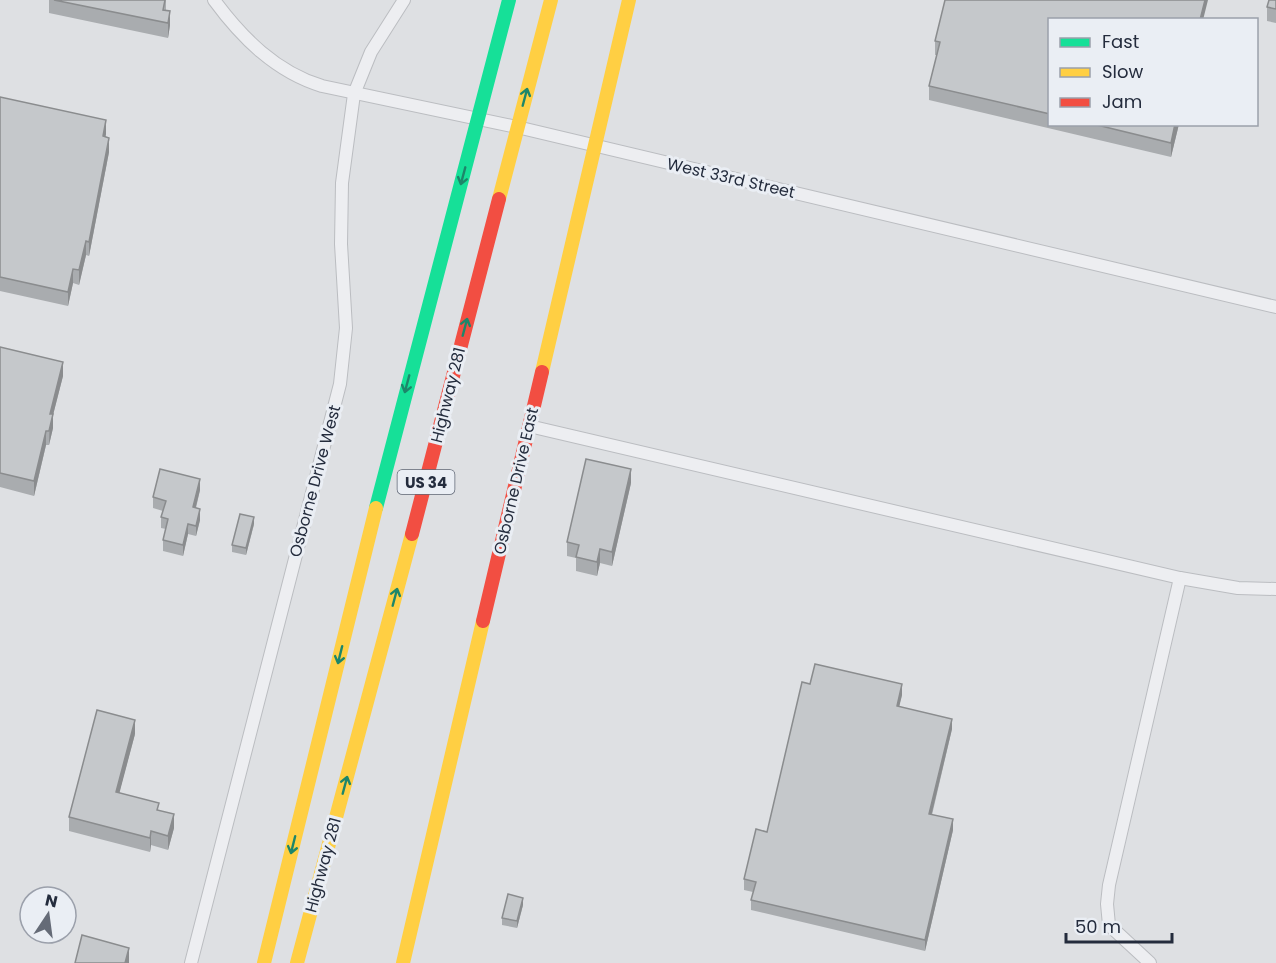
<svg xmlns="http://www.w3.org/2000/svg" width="1276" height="963" font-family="Poppins,sans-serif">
	<rect width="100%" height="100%" fill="#dee0e3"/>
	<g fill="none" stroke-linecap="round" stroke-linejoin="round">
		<defs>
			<g id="street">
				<path d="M 214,0 C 242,38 276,72 322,86 L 517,127 L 1276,307"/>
				<polyline points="529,426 1180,578 1238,588 1276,589"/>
				<polyline points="191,963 340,384 346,328 341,244 342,183 354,94 371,52 404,0"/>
				<polyline points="1150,963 1109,925 1107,904 1109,885 1180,578"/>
			</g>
		</defs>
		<use href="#street" stroke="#bbbdc1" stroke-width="14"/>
		<use href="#street" stroke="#edeef1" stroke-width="12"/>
		<polyline stroke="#16e098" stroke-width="14" points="376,508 509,0"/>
		<g stroke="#ffcf43" stroke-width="14">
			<polyline points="499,199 551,0"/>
			<polyline points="542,372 629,0"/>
			<polyline points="264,963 376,508"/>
			<polyline points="297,963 412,534"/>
			<polyline points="403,963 483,621"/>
		</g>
		<g stroke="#f24e42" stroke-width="14">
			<polyline points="412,534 499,199"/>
			<polyline points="483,621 542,372"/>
		</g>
	</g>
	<g fill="#a9acaf">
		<polygon points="49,0 166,0 166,10 170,25 168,38 49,13"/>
		<polygon points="1276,0 1276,23 1267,21 1267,7"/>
		<polygon points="1050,20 1050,124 1179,124 1171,157 929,100 929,86 937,55 935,55 935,41"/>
		<polygon points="0,97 106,134 105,137 109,152 89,256 86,255 79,285 73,283 68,306 0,291"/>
		<polygon points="0,347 63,376 53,415 53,428 49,445 46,445 34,496 0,487"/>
		<polygon points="631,483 612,566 600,563 597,576 576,571 576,558 567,556 567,542"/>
		<polygon points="200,490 196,508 200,520 196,536 188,534 183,556 163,551 163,540 166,529 161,528 161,517 163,511 153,508 153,497"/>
		<polygon points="254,524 246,555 232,552 232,545"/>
		<polygon points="810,684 902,695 899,706 952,729 932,815 953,830 925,951 751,910 751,900 753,892 744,890 744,879 767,832"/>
		<polygon points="135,734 119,793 159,810 174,828 168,850 151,845 150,852 69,831 69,817"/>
		<polygon points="523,905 517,928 502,925 502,918"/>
	</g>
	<g fill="#8a8c8e">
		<polygon points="1205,0 1208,0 1203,20 1200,20"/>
		<polygon points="170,11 170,25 168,38 168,23"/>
		<polygon points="106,120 106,134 103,150 103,136"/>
		<polygon points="1175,124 1179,124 1171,157 1171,143"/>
		<polygon points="109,138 109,152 89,256 89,242"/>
		<polygon points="86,241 86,255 79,285 79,270"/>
		<polygon points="73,269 73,283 68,306 68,292"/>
		<polygon points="63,362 63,376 53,415 53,428 49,445 50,414"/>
		<polygon points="46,431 46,445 34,496 34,481"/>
		<polygon points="631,469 631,483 612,566 612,552"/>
		<polygon points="200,479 200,490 193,518 193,507"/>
		<polygon points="200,509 200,520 196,536 196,526"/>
		<polygon points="254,517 254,524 246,555 246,548"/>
		<polygon points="188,524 188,534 183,556 183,545"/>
		<polygon points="600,549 600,563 597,576 597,562"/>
		<polygon points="902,684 902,695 897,716 897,706"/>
		<polygon points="952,719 952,729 929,825 929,814"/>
		<polygon points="135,720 135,734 116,806 116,792"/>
		<polygon points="174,814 174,828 168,850 168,836"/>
		<polygon points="953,819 953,830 925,951 925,940"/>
		<polygon points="151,831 151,845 150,852 150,838"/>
		<polygon points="523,898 523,905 517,928 517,921"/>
		<polygon points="129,948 129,963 125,963"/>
	</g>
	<g fill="#c5c8cb" stroke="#8a8c8e" stroke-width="1.5">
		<polygon points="54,0 165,0 163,10 170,11 168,23"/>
		<polygon points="945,0 1205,0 1200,20 1050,20 1050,114 929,86 940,42 935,41"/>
		<polygon points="1269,0 1276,0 1276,9 1267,7"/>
		<polygon points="0,97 106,120 103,136 109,138 89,242 86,241 79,270 73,269 68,292 0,277"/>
		<polygon points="1093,124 1175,124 1171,143"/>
		<polygon points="0,347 63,362 50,414 53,414 49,431 46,431 34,481 0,473"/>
		<polygon points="586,459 631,469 612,552 600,549 597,562 576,557 579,545 567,542"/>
		<polygon points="160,469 200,479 193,507 200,509 196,526 188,524 183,545 163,540 168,519 161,517 166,501 153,497"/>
		<polygon points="240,514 254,517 246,548 232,545"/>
		<polygon points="815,664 902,684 897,706 952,719 929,814 953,819 925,940 751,900 756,882 744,879 756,829 767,832 802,682 810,684"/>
		<polygon points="97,710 135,720 116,792 159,803 157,810 174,814 168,836 151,831 150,838 69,817"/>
		<polygon points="508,894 523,898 517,921 502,918"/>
		<polygon points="82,935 129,948 125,963 75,963"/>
	</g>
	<defs><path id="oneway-shaft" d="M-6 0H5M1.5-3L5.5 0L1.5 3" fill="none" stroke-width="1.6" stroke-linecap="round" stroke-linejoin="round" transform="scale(1.5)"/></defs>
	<g stroke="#1d866a">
		<use href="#oneway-shaft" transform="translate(525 97) rotate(-75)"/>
		<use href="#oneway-shaft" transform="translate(463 176) rotate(105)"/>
		<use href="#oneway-shaft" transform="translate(465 327) rotate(-75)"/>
		<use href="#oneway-shaft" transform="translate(407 384) rotate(105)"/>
		<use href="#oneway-shaft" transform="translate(395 597) rotate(-75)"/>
		<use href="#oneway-shaft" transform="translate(340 655) rotate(104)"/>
		<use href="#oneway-shaft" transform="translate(345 785) rotate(-75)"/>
		<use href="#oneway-shaft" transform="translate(293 845) rotate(104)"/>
	</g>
	<g text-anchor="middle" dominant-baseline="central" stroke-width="6" stroke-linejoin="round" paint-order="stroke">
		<rect fill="#eaeef4" stroke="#5f6674" stroke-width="1.5" x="397.5" y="470" width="57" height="24" rx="4.5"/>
		<g font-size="15" font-weight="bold" fill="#242c3d">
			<text x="426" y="482">US 34</text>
		</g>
		<g font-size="16" fill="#242c3d" stroke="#eaeef4">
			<text transform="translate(731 178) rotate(13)">West 33rd Street</text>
			<text transform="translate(448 395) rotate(-76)">Highway 281</text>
			<text transform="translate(315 481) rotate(-75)">Osborne Drive West</text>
			<text transform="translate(516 481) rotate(-77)">Osborne Drive East</text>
			<text transform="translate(323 865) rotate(-75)">Highway 281</text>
		</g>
	</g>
	<rect x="1048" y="18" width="210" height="108" fill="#eaeef4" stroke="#9ba0ab" stroke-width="1.5"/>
	<rect x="1060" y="38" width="30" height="9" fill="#16e098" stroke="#9ba0ab" stroke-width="1.5"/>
	<text x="1102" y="48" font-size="18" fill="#242c3d">Fast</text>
	<rect x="1060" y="68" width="30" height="9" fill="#ffcf43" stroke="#9ba0ab" stroke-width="1.5"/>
	<text x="1102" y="78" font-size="18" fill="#242c3d">Slow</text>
	<rect x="1060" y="98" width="30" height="9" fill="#f24e42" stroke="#9ba0ab" stroke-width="1.5"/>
	<text x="1102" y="108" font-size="18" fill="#242c3d">Jam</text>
	<g transform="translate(48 915) rotate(13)"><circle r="28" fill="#eaeef4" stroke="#9ba0ab" stroke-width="1.5"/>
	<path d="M0-4.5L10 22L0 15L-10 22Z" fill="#656b77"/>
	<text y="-9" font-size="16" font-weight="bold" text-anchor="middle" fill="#242c3d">N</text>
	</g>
	<path d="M1066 933v9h106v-9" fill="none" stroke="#242c3d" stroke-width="3"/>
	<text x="1075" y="933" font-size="18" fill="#242c3d" stroke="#eaeef4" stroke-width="4.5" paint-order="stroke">50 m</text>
</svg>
